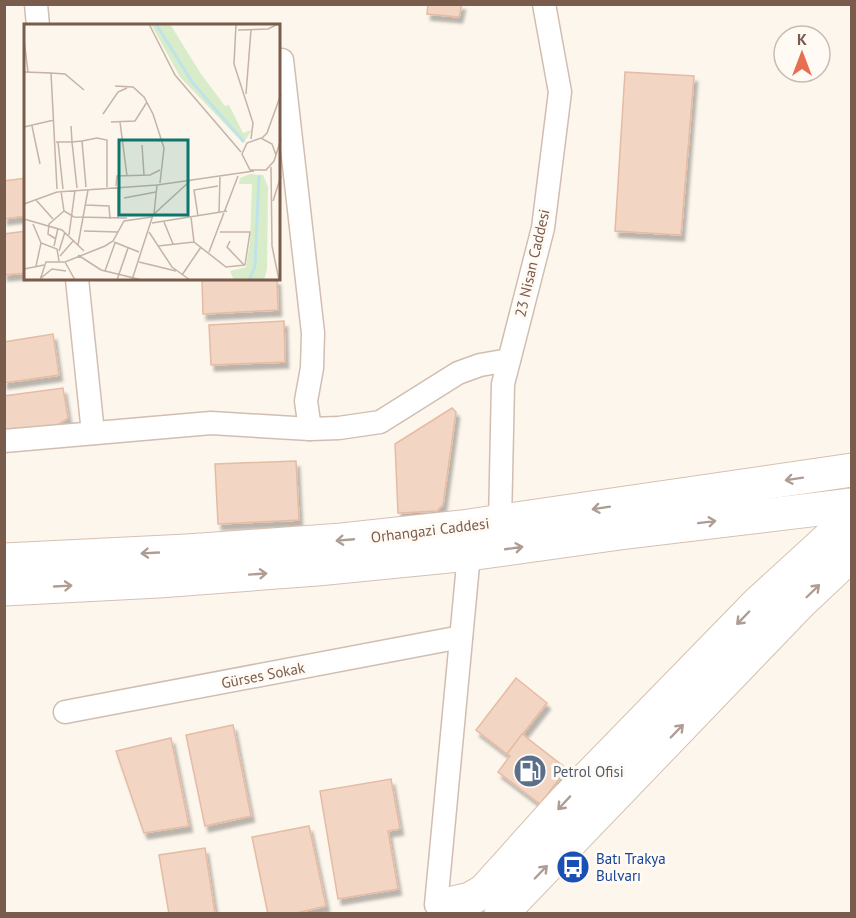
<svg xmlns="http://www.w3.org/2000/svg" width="856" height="918" font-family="'PT Sans',sans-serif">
	<defs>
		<filter id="shadow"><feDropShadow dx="3.5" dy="6" stdDeviation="1.5" flood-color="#0004"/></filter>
	</defs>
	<rect width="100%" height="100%" fill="#fdf6ec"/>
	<g fill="#f3d5c3" stroke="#e6bba3" stroke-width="1.5" filter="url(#shadow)">
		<polygon points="428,4 462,4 459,17 427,14"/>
		<polygon points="625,72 694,76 681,235 615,231"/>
		<polygon points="26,178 26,216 4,219 4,181"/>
		<polygon points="26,231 26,273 4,275 4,234"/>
		<polygon points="202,279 277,279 278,310 203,314"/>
		<polygon points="284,321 285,362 211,365 209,325"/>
		<polygon points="53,334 59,375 4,383 4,342"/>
		<polygon points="63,388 68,418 56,426 4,430 4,396"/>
		<polygon points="452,408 456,412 443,505 437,511 398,513 395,444"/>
		<polygon points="296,461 299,520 218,524 215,464"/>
		<polygon points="516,678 547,703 507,754 476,730"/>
		<polygon points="233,725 251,816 205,826 186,735"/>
		<polygon points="522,734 567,769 540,804 498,772 510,756 507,754"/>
		<polygon points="171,738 189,826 144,833 116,751"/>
		<polygon points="391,779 400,829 388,831 398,889 338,899 320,791"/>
		<polygon points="309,826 326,906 292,914 268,914 252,837"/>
		<polygon points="205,848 215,914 169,914 159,855"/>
	</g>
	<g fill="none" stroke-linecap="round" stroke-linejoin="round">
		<defs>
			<g id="minor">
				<polyline points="36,4 38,26"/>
				<polyline points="282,60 313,333 312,368 306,401 310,429"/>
				<polyline points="77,279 93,433"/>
				<polyline points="4,441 211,423 310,429 339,428 380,422 458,373 480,365 509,360"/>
				<polyline points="500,522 503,384 543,228 560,92 544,4"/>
				<polyline points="65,712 461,637"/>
				<polyline points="436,905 469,554"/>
			</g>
			<g id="secondary">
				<polyline points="4,560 187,551 342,540 462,527 852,470"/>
				<polyline points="4,589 159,581 317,569 469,554 620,533 852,505"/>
				<polyline points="444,905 470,899 484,891 564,802 757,604 852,517"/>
				<polyline points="501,914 800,603 852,554"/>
			</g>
		</defs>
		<use href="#minor" stroke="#d1beb0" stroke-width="25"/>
		<use href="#secondary" stroke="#d6c0b0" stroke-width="35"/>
		<use href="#minor" stroke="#fff" stroke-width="22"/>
		<use href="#secondary" stroke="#fff" stroke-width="33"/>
	</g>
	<defs><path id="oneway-shaft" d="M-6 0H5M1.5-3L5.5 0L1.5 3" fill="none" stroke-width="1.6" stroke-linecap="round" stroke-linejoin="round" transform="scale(1.5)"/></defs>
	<g stroke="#af9d94">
		<use href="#oneway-shaft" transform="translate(794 479) rotate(171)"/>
		<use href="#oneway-shaft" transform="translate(601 508) rotate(171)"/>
		<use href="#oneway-shaft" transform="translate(707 522) rotate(-7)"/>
		<use href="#oneway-shaft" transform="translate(345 540) rotate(175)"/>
		<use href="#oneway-shaft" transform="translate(514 548) rotate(-8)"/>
		<use href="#oneway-shaft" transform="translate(150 553) rotate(177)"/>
		<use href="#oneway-shaft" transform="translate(258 574) rotate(-4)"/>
		<use href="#oneway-shaft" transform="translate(63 586) rotate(-3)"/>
		<use href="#oneway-shaft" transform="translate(813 591) rotate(-44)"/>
		<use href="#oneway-shaft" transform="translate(743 618) rotate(134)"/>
		<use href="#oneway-shaft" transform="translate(677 731) rotate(-46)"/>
		<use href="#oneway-shaft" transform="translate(564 803) rotate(133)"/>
		<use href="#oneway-shaft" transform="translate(541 872) rotate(-46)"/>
	</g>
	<defs>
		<symbol id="fuel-disc" viewBox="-11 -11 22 22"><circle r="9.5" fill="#5c6f8a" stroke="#fffaf3"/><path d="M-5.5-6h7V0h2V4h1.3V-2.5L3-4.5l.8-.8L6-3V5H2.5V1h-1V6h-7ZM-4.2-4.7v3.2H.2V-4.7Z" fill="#fff"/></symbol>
		<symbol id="bus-disc" viewBox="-11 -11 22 22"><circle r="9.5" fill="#1a4fb4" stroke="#fffaf3"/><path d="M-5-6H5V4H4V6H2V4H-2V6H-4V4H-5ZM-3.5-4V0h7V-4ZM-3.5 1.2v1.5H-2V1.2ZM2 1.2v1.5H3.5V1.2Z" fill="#fff"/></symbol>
	</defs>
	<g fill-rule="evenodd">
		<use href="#fuel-disc" x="511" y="752" width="38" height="38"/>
		<use href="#bus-disc" x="554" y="848" width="38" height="38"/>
	</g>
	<g text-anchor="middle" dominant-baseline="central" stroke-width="6" stroke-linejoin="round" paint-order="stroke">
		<g font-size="15" fill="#7a5c4d" stroke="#fffaf3">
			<text transform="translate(532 263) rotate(-77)">23 Nisan Caddesi</text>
			<text transform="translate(430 530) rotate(-7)">Orhangazi Caddesi</text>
			<text transform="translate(263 675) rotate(-11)">Gürses Sokak</text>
		</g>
		<g font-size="15" fill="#4e5e75" stroke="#fffaf3" text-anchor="start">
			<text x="553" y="771">Petrol Ofisi</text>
		</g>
		<g font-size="15" fill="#164399" stroke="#fffaf3" text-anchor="start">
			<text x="596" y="858">Batı Trakya<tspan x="596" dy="17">Bulvarı</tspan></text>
		</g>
	</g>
	<g transform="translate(24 24)">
		<rect width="256" height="256" fill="#fdf6ec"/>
		<path d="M 127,0 L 146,0 L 177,50 L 201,82 L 205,81 L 219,109 L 228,106 L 219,119 L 156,53 ZM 226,150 L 239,151 L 244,163 L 243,245 L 240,256 L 210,256 L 206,247 L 222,243 L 226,218 L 228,160 L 215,160 L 216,154 Z" fill="#d8ecc9"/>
		<path fill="none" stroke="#bfe3e8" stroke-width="3" d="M 132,0 L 168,58 L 220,118M 225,256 L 231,242 L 235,152"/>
		<path fill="none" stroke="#c5b3a7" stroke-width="1.5" d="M 125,0 L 151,51 L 217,128M 212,0 L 210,40 L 229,99 L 227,115M 214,6 L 244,5 L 254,0M 0,15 L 4,48M 0,48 L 27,49 L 33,165M 27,49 L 41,50 L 60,66M 91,62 L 109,63 L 120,73 L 129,90 L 140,124 L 136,159M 222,70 L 227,6M 79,90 L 94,68 L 103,64M 87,98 L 111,97 L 123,78M 96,98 L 103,152M 8,102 L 16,140M 0,103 L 30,96M 238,114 L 243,109 L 257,70M 58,117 L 73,114 L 83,116 L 83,163M 32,118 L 48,118 L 47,102M 34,118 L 39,165M 118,121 L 120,151M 252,131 L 248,120 L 237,114 L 223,119 L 218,130 L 226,146 L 242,146 L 250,137 L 257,115M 247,143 L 248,222 L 255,256M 92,162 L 93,152 L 126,151 L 136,146M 53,164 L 48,118 L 58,117 L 62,163M 37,167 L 40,187 L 50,193 L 103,194M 100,174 L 132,168M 12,176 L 29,195M 249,177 L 257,152M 0,180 L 33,168 L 133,161 L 230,147M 62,181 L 85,182 L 86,195M 195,188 L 196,153M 130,190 L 133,161M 174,192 L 170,166 L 194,162M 167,193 L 170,218 L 202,243 L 221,241M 0,195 L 38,206 L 60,227M 94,195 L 94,164M 140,198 L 149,220M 128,199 L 203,187M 9,200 L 17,219 L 33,225 L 35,237M 60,207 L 94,208M 125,208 L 148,243 L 166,256M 196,208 L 226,208 L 221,241M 45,211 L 51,166M 32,215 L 24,210 L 25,200 L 40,187M 206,217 L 203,223 L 220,241M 90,218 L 115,228M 54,221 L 64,166M 30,222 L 34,204M 134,222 L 170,218M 35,227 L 41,208M 185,228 L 214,152M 54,231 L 77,246 L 118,256M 36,232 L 50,216M 41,238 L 51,256M 115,238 L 152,247M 12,242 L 17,219M 0,245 L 20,241M 81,247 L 91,219M 158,251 L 177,223M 17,254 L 28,245 L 42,247M 16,256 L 22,238 L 41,238 L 81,222 L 89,217 L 100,197 L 128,193M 93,256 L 104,224M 108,256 L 129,191 L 166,157"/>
		<path fill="#0f766e" fill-opacity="0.15" stroke="#0f766e" stroke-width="3" d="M 95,116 L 164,116 L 164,191 L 95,191 Z"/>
		<rect width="256" height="256" fill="none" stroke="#7a5c4d" stroke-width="3"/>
	</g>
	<rect width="856" height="918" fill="none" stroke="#7a5c4d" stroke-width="12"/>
	<g transform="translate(802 54)"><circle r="28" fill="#fffaf3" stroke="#cabbb1" stroke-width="1.5"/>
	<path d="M0-4.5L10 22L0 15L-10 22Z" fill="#e76f51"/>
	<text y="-9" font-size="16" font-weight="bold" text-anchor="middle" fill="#7a5c4d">K</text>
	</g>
</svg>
